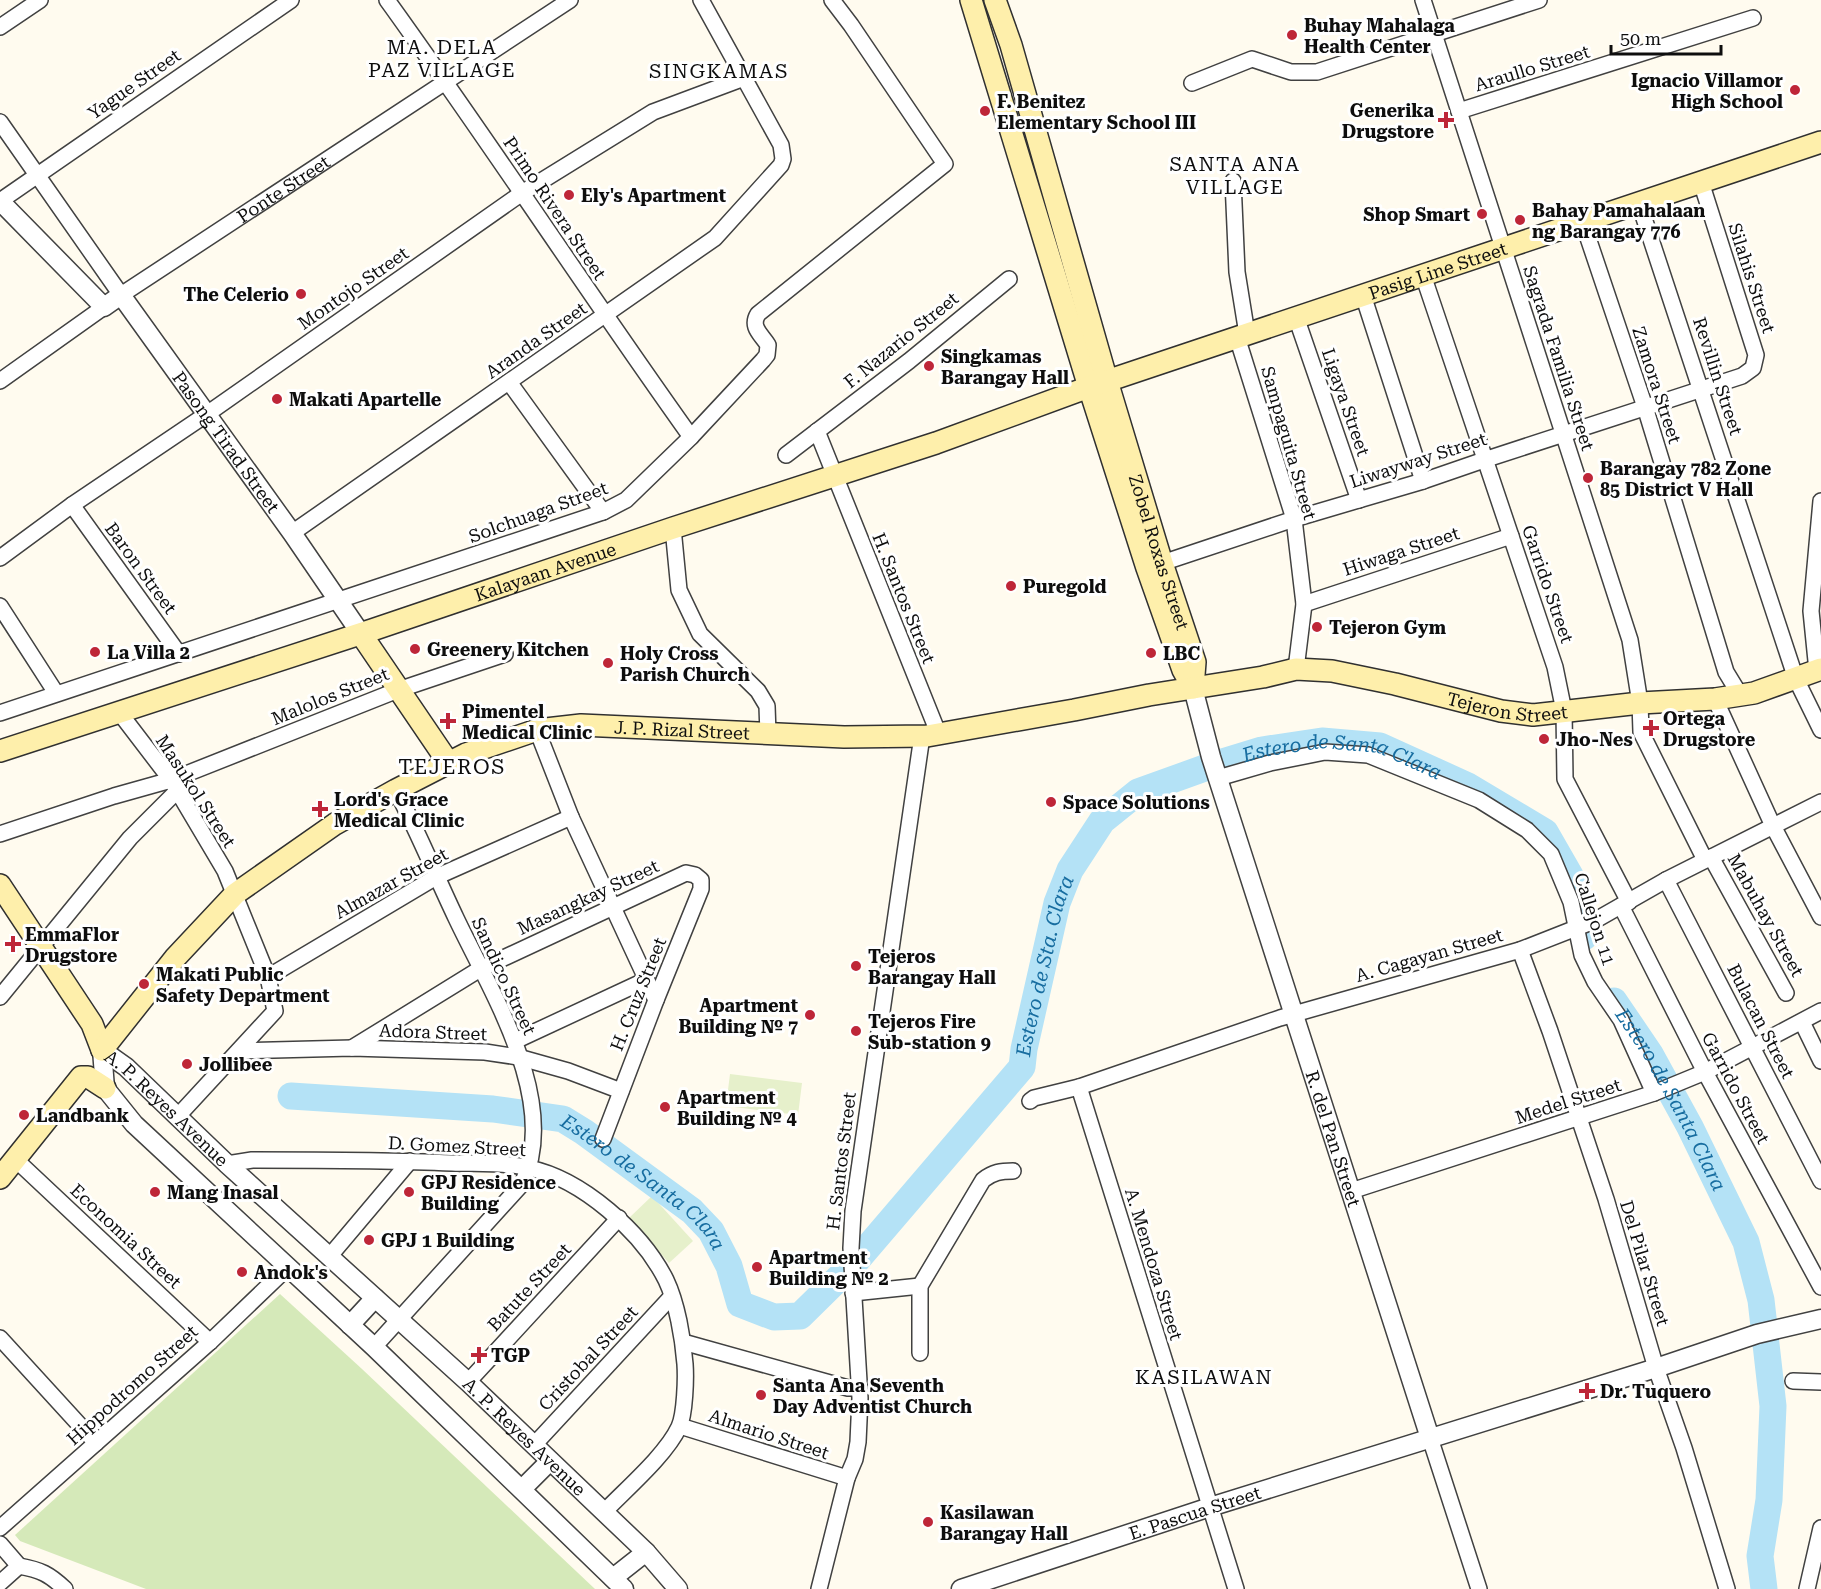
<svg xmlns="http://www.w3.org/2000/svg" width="1821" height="1589" font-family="'Roboto Serif',serif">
	<rect width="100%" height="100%" fill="#fffbef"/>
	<polygon fill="#d5e9b9" points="280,1294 362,1369 595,1589 146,1589 20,1541 15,1535"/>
	<g fill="#e6f0cb">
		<polygon points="730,1074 802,1083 798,1115 726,1106"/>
		<polygon points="652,1196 693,1241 669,1263 629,1218"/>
	</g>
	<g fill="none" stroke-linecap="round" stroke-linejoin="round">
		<g stroke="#b4e2f6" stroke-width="27">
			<path id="s1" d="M 1614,1001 L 1650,1054 L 1690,1127 L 1746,1242 L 1761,1300 L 1773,1406 L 1769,1500 L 1760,1556 L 1764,1589"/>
			<path id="s2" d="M 291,1096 L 493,1109 L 563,1119 L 584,1132 L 692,1211 L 711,1231 L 729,1266 L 740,1304 L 774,1317 L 800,1316 L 857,1260 L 1022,1067 L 1024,1049 L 1057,903 L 1070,870 L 1102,821 L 1138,792 L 1213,765 L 1262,750 L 1322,741 L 1380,746 L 1468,786 L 1545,832 L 1576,886 L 1584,937"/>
		</g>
		<defs>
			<g id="minor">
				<path d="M 387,0 C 491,144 588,293 691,437"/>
				<polyline points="1423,0 1630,640 1640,703 1641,732 1705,860"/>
				<polyline points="0,27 40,0"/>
				<polyline points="1192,83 1252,59 1291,72 1317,72 1539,0"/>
				<polyline points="1459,111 1753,18"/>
				<path id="s3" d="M 0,122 L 121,295 L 570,0"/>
				<polyline points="1233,181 1237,272 1247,334"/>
				<polyline points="0,201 291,0"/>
				<polyline points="1639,203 1796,679 1821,730"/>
				<polyline points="1583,223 1645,407 1726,672 1740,695"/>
				<polyline points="1423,275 1555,667 1564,711 1565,779 1629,902"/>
				<polyline points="1363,295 1423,481"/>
				<polyline points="1296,317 1359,500"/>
				<polyline points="1237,337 1294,519 1304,604 1296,669"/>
				<polyline points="0,381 104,307"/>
				<polyline points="509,382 603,512"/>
				<polyline points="817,431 939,735"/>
				<polyline points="786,455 909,361 1009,279"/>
				<polyline points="72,505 179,654"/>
				<polyline points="673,528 679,590 700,634 758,691 767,706 768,734"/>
				<polyline points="292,533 715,238 781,165 783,159 781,145 701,0"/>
				<polyline points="0,558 72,505 207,414 522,193 653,112 744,78"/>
				<polyline points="1153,566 1294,519 1423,481 1484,460 1742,376 1753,368 1756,355 1701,182"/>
				<polyline points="1304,604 1511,536"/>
				<polyline points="0,606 56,693"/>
				<polyline points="1817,671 1811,611 1821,501"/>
				<polyline points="1715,699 1773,826 1821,917"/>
				<polyline points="119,712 171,780 225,871 268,977 275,1011 178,1116"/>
				<path d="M 0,713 L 603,512 L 626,500 L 691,437 L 763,360 L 767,355 L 768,345 C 761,334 750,327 758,314 L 945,164 L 851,25 L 832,0"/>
				<polyline points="537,730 571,817 656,1000"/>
				<polyline points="1218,778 1270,763 1325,752 1368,755 1479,800 1527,830 1551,854 1571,902 1582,955 1595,982 1621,1020 1654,1093"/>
				<polyline points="0,834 114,796 171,780 398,690 505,654"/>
				<polyline points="1711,857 1786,993"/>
				<polyline points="1666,880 1821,1181"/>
				<polyline points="1621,906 1705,1072 1821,1287"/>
				<polyline points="1520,950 1550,1031 1606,1199 1656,1368 1684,1448 1727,1589"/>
				<polyline points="268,977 436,877 571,817"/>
				<polyline points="0,997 130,838 177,791"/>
				<polyline points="1802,1022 1821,1061"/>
				<polyline points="515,1041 646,980"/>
				<polyline points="352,1048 480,969 686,873 695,875 701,880 701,889 656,1000 603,1139"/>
				<polyline points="239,1051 352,1048 485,1052 518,1057 568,1071 621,1091"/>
				<polyline points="1079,1087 1236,1589"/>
				<polyline points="1030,1101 1034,1098 1079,1087 1280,1018 1520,950 1594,921 1666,880 1821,802"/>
				<polyline points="15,1159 210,1342"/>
				<path d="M 227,1164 L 252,1160 C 319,1160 385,1160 452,1163 C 477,1164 504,1162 529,1168 C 582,1179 642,1232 666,1280 C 677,1303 683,1338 685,1364 C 686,1378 685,1414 679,1427 C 666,1455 626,1489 604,1512"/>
				<polyline points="1351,1191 1654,1093 1705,1072 1821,1011"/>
				<polyline points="329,1257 410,1161"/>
				<polyline points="853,1293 920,1286"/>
				<polyline points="0,1338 96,1443"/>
				<polyline points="683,1342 848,1388 859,1388"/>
				<path d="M 374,1347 L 522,1184 C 561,1102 491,992 456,918 C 436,876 418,832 396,790"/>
				<path d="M 920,1353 L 920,1286 L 983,1180 C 993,1172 1001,1171 1013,1171"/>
				<polyline points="1793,1381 1821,1382"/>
				<polyline points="468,1382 619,1218"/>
				<polyline points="680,1426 847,1478"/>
				<polyline points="1430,1438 1479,1589"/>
				<polyline points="534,1445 671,1297"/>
				<polyline points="0,1528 210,1342 287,1268"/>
				<polyline points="0,1544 19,1566"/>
				<path d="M 19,1566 C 41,1570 49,1574 65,1589"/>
				<polyline points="0,1583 19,1566"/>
				<polyline points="819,1589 847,1478 855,1459 858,1442 860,1398 851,1248 853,1211 922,736"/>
				<polyline points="1807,1589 1821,1528"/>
			</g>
			<g id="tertiary">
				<path id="s4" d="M 0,201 L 104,307 L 121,295 L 292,533 L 361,634"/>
				<path id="s5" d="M 1193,688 L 1211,757 L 1430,1438"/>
				<path id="s6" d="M 102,1050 L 126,1067 L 227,1164 L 468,1382 L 646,1552 L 678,1589"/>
				<polyline points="102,1050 105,1088 134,1124 374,1347 624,1589"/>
				<polyline points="350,1325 375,1298"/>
				<polyline points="522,1489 550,1461"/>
				<polyline points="613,1578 646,1552"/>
				<path id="s7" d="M 961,1589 L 1210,1507 L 1656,1368 L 1757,1334 L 1821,1319"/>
			</g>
			<g id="secondary">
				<polyline points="971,0 1089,387 1147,568 1183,670 1193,688"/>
				<path id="s8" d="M 995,0 L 1011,45 L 1107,381 L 1162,563 L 1195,662 L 1194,675"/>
				<polyline points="361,634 448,762"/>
				<path id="s9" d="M 0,751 L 372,630 L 673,528 L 936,443 L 1089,387 L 1821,142"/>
				<polyline points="0,885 92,1024 102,1050"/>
				<path id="s10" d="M 102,1050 L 175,958 L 235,894 L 335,824 L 396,790 L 466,754 L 537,730 L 581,725 L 844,737 L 927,736 L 1074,710 L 1149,695 L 1263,677 L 1296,669 L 1332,671 L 1395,684 L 1501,711 L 1533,715 L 1640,703 L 1715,699 L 1754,693 L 1821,669"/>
				<polyline points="0,1178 81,1077 88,1077 105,1088"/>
			</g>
		</defs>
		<use href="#minor" stroke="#414141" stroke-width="18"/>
		<use href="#tertiary" stroke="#414141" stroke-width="21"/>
		<use href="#secondary" stroke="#303030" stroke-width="24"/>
		<use href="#minor" stroke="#fff" stroke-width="15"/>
		<use href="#tertiary" stroke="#fff" stroke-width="18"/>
		<use href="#secondary" stroke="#feefab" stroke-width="21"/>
	</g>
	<g fill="#be2638" stroke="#fff" stroke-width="2">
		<circle cx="1292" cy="35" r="6"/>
		<circle cx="1795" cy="90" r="6"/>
		<circle cx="985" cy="111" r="6"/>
		<path d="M1443 111h6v6h6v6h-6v6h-6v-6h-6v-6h6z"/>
		<circle cx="569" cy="195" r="6"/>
		<circle cx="1482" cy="214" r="6"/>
		<circle cx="1520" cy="220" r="6"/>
		<circle cx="301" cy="294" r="6"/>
		<circle cx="929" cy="366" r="6"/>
		<circle cx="277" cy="399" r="6"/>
		<circle cx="1588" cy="478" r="6"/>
		<circle cx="1011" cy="586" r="6"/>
		<circle cx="1317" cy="627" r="6"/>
		<circle cx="415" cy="649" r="6"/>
		<circle cx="95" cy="652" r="6"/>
		<circle cx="1151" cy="653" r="6"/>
		<circle cx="608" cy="663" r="6"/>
		<path d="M445 712h6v6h6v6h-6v6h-6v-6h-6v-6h6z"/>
		<path d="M1648 719h6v6h6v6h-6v6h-6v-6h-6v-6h6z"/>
		<circle cx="1544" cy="739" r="6"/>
		<circle cx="1051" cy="802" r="6"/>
		<path d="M317 800h6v6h6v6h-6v6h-6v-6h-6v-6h6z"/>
		<path d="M10 935h6v6h6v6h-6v6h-6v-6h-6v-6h6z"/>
		<circle cx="856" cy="966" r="6"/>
		<circle cx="144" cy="984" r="6"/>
		<circle cx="810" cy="1015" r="6"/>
		<circle cx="856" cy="1031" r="6"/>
		<circle cx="187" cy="1064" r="6"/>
		<circle cx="665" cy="1107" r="6"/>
		<circle cx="24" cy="1115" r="6"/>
		<circle cx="155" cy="1192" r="6"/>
		<circle cx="409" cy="1192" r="6"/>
		<circle cx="369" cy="1240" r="6"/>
		<circle cx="757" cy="1267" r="6"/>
		<circle cx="242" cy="1272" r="6"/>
		<path d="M476 1346h6v6h6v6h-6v6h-6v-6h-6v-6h6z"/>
		<path d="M1584 1382h6v6h6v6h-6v6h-6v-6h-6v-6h6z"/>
		<circle cx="761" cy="1395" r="6"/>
		<circle cx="928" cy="1522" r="6"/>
	</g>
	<g text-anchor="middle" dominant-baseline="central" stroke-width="6" stroke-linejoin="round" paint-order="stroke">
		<g font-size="18" font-weight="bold" fill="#0e0e0e" stroke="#fff" text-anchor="start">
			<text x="1304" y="25">Buhay Mahalaga<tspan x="1304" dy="21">Health Center</tspan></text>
			<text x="1783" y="80" text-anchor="end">Ignacio Villamor<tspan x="1783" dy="21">High School</tspan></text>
			<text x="997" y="101">F. Benitez<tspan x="997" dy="21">Elementary School III</tspan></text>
			<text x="1434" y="110" text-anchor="end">Generika<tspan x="1434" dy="21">Drugstore</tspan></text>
			<text x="581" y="195">Ely's Apartment</text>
			<text x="1532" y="210">Bahay Pamahalaan<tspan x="1532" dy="21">ng Barangay 776</tspan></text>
			<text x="1470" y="214" text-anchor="end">Shop Smart</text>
			<text x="289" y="294" text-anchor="end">The Celerio</text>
			<text x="941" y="356">Singkamas<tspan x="941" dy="21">Barangay Hall</tspan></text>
			<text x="289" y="399">Makati Apartelle</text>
			<text x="1600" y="468">Barangay 782 Zone<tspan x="1600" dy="21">85 District V Hall</tspan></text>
			<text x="1023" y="586">Puregold</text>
			<text x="1329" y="627">Tejeron Gym</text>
			<text x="427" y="649">Greenery Kitchen</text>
			<text x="107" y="652">La Villa 2</text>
			<text x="620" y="653">Holy Cross<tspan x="620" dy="21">Parish Church</tspan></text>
			<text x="1163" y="653">LBC</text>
			<text x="462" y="711">Pimentel<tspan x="462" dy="21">Medical Clinic</tspan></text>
			<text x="1663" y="718">Ortega<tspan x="1663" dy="21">Drugstore</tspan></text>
			<text x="1556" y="739">Jho-Nes</text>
			<text x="334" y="799">Lord's Grace<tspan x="334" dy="21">Medical Clinic</tspan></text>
			<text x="1063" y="802">Space Solutions</text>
			<text x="25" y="934">EmmaFlor<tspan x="25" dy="21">Drugstore</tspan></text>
			<text x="868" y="956">Tejeros<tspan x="868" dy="21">Barangay Hall</tspan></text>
			<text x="156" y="974">Makati Public<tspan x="156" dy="21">Safety Department</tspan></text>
			<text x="798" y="1005" text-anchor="end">Apartment<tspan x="798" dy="21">Building № 7</tspan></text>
			<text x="868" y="1021">Tejeros Fire<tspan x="868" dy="21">Sub-station 9</tspan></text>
			<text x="199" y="1064">Jollibee</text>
			<text x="677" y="1097">Apartment<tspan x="677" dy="21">Building № 4</tspan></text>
			<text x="36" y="1115">Landbank</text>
			<text x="421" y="1182">GPJ Residence<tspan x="421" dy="21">Building</tspan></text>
			<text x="167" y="1192">Mang Inasal</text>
			<text x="381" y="1240">GPJ 1 Building</text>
			<text x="769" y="1257">Apartment<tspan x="769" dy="21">Building № 2</tspan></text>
			<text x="254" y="1272">Andok's</text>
			<text x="491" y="1355">TGP</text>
			<text x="773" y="1385">Santa Ana Seventh<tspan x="773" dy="21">Day Adventist Church</tspan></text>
			<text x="1600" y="1391">Dr. Tuquero</text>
			<text x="940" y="1512">Kasilawan<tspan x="940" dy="21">Barangay Hall</tspan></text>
		</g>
		<g font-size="18" fill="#0e0e0e" stroke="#fff">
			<text transform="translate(1532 68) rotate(-17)">Araullo Street</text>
			<text transform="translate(134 84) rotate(-35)">Yague Street</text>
			<text stroke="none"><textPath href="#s3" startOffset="405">Ponte Street</textPath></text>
			<text transform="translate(555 208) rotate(56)">Primo Rivera Street</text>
			<text stroke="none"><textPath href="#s9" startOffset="1516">Pasig Line Street</textPath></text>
			<text transform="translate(1752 278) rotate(72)">Silahis Street</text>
			<text transform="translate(353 288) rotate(-35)">Montojo Street</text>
			<text transform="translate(536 340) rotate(-35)">Aranda Street</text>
			<text transform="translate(901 340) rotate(-39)">F. Nazario Street</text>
			<text transform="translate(1559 358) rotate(72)">Sagrada Familia Street</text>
			<text transform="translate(1718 376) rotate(72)">Revillin Street</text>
			<text transform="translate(1657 385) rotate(72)">Zamora Street</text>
			<text transform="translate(1346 402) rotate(71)">Ligaya Street</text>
			<text stroke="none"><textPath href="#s4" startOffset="350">Pasong Tirad Street</textPath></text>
			<text transform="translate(1289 443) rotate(74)">Sampaguita Street</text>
			<text transform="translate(1418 460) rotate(-18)">Liwayway Street</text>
			<text transform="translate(538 512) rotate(-20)">Solchuaga Street</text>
			<text transform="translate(1401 551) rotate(-18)">Hiwaga Street</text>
			<text stroke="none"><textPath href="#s8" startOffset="576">Zobel Roxas Street</textPath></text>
			<text transform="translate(141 568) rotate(54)">Baron Street</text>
			<text stroke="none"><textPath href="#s9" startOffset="574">Kalayaan Avenue</textPath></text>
			<text transform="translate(1548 584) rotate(71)">Garrido Street</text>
			<text transform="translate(904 598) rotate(68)">H. Santos Street</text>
			<text transform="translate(330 696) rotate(-22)">Malolos Street</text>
			<text stroke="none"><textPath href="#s10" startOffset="1532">Tejeron Street</textPath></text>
			<text stroke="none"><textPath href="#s10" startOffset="696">J. P. Rizal Street</textPath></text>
			<text transform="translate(196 791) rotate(57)">Masukol Street</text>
			<text transform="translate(391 883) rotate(-29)">Almazar Street</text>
			<text transform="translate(588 897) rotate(-25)">Masangkay Street</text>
			<text transform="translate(1766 915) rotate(61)">Mabuhay Street</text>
			<text transform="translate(1595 919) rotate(72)">Callejon 11</text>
			<text transform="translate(1429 955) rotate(-16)">A. Cagayan Street</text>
			<text transform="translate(504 976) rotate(65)">Sandico Street</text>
			<text transform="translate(638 994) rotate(-68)">H. Cruz Street</text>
			<text transform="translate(1761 1021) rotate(63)">Bulacan Street</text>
			<text transform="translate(433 1032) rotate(2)">Adora Street</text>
			<text transform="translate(1736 1088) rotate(62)">Garrido Street</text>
			<text transform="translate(1568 1101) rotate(-18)">Medel Street</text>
			<text stroke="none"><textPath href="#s6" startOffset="87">A. P. Reyes Avenue</textPath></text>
			<text stroke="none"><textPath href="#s5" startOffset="472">R. del Pan Street</textPath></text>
			<text transform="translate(457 1146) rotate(3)">D. Gomez Street</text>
			<text transform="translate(841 1161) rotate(-83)">H. Santos Street</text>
			<text transform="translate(126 1236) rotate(43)">Economia Street</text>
			<text transform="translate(1645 1263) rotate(73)">Del Pilar Street</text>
			<text transform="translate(1154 1264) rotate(73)">A. Mendoza Street</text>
			<text transform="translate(529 1287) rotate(-47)">Batute Street</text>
			<text transform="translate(588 1358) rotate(-47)">Cristobal Street</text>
			<text transform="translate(132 1385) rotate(-42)">Hippodromo Street</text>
			<text transform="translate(769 1434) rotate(18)">Almario Street</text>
			<text stroke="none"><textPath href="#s6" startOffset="573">A. P. Reyes Avenue</textPath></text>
			<text stroke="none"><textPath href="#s7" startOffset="246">E. Pascua Street</textPath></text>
		</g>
		<g font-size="20" letter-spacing="1.5" fill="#0e0e0e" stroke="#fff">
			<text x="442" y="47">MA. DELA<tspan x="442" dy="23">PAZ VILLAGE</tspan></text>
			<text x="719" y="71">SINGKAMAS</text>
			<text x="1235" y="164">SANTA ANA<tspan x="1235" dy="23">VILLAGE</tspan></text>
			<text x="1204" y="1377">KASILAWAN</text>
		</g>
		<g font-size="20" font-style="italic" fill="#176da0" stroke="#fff">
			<text stroke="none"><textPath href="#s2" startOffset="1456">Estero de Santa Clara</textPath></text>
			<text stroke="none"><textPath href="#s2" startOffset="1038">Estero de Sta. Clara</textPath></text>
			<text stroke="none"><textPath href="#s1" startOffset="114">Estero de Santa Clara</textPath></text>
			<text stroke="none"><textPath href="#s2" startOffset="376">Estero de Santa Clara</textPath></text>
		</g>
		<g font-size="21" letter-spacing="1.5" fill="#0e0e0e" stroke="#fff">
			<text x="452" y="767">TEJEROS</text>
		</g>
	</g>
	<path d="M1611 45v9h110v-9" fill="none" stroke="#0e0e0e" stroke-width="3"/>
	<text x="1620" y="45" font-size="18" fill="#0e0e0e" stroke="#ffffff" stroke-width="4.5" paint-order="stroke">50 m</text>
</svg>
